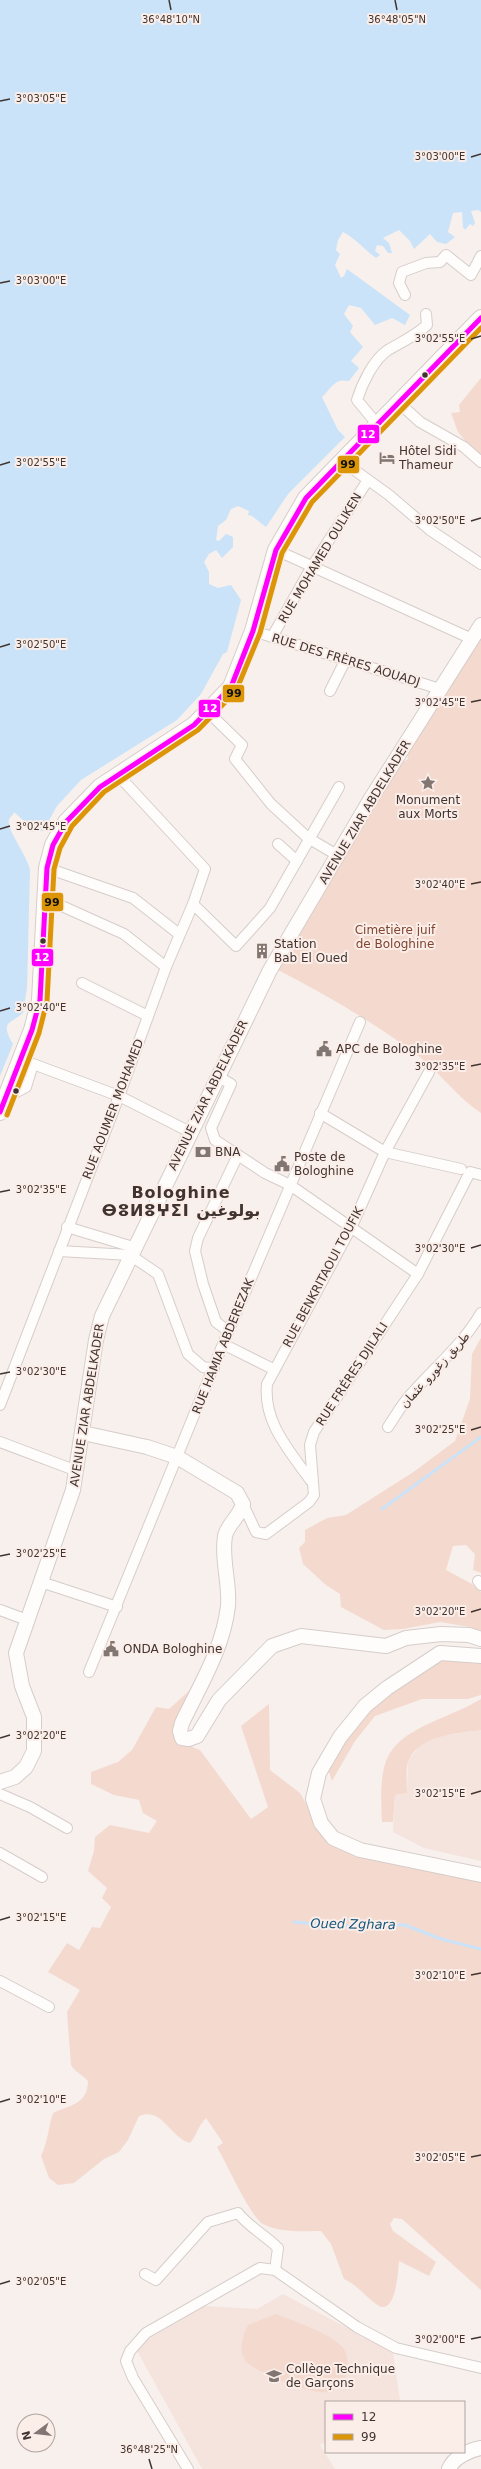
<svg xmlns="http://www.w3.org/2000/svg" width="481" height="2469" font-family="'DejaVu Sans','Noto Naskh Arabic','Noto Sans Tifinagh',sans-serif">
	<rect width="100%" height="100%" fill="#f7f0ed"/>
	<g fill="#f5e4de">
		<polygon points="481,1730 481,1861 424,1848 393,1832 395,1795 407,1793 408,1760 423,1743 441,1736"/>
		<polygon points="283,2294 393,2352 400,2400 396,2402 326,2402 326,2442 320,2445 335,2469 202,2469 135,2347 205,2306 257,2309"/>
	</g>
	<g fill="#f4d9cf">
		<polygon points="481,378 481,460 458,432 451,413 460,412 459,405"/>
		<path d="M 481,639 L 481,1113 C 458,1098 442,1075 421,1058 C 376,1023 326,995 276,969 L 402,763 L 408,759 L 407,751 Z"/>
		<polygon points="481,1338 481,1573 473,1570 475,1554 466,1545 453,1546 446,1570 472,1584 481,1592 481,1632 470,1627 440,1622 403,1629 384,1630 341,1607 340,1594 326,1585 303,1564 299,1548 305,1542 305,1530 327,1518 346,1515 415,1471 455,1441 470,1399 472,1354"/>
		<polygon points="452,1656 481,1659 481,1695 468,1699 422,1699 375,1716 355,1741 332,1781 328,1769 363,1713 381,1689"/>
		<path d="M 199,1685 L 180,1742 L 200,1750 L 251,1819 L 268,1807 L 241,1726 L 269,1704 L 270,1770 L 300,1793 L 325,1837 L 339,1849 L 481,1880 L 481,2290 L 402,2219 L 394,2218 L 390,2224 L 393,2231 L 436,2262 L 429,2276 L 399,2261 C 398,2271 396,2319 376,2304 C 364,2295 357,2285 344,2279 L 331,2244 L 321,2231 C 304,2231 279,2233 263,2224 C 251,2218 226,2162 217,2147 L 223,2143 L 206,2118 C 198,2126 197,2135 190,2143 C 170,2138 163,2107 139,2116 L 128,2140 L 119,2152 L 104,2159 L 74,2183 L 58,2185 L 49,2178 L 41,2156 C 48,2142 48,2128 53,2113 C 70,2105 88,2104 88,2081 C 82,2074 76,2073 71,2065 L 67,2012 L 80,1990 L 48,1972 L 67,1943 L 79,1950 L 92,1927 L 100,1928 L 111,1907 L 102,1898 L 107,1888 L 88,1871 L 94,1851 L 95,1837 L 110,1825 L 149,1833 L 157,1821 L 143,1813 L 139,1800 L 114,1795 L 91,1784 L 91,1772 L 118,1762 L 132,1750 L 156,1707 L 169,1709 L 191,1689 Z"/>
		<path d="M 481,1699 L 481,1730 C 456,1734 423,1734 409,1759 C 405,1767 407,1784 407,1793 L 395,1795 L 393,1822 L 382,1822 C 381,1802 379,1770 390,1753 C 406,1726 455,1716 481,1699 Z"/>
		<path d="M 276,2314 C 293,2321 334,2334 344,2349 C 348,2356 348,2365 347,2373 C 345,2382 338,2389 329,2392 C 314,2396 254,2373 245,2360 C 238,2349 243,2335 248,2325 Z"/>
	</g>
	<path fill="#cae3f8" d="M 0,0 L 481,0 L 481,212 L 478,210 L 471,211 L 475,223 L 473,226 L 470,224 L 465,230 L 463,227 L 462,212 L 453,213 L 448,232 L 455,237 L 446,244 L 437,242 L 430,234 L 414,249 L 410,241 L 399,230 L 383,238 L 389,243 L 392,253 L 388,253 L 383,246 L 377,245 L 375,251 L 380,255 L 376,258 C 365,250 355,238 343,232 L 338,240 L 336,250 L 340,254 L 335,265 L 341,278 L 344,276 L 347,269 L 410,315 L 405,325 L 392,318 L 375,325 L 361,308 L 349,305 L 344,314 L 353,326 L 350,332 L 363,347 L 351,361 L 359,368 L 349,381 C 335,378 332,387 322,397 L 338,430 L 345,437 L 288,494 L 266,527 L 252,516 L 248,515 L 249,511 L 238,506 L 231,509 L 226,520 L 218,526 L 216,540 L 219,541 L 226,534 L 233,537 L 233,547 L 222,558 L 216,550 L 209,554 L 204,562 L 209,572 L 209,584 L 218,588 L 231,585 L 241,600 L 227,652 L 223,654 L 201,694 L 177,720 L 81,780 L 57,806 L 43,831 L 30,832 L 24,821 L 14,812 C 13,816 10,816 9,820 C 6,829 27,855 30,870 L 27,988 L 23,1013 C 9,1025 0,1021 13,1044 L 0,1076 Z"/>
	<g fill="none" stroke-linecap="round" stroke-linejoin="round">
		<g stroke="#cae3f8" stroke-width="3">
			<polyline points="382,1509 481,1437"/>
			<polyline points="294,1922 337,1926 405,1925 441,1939 481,1949"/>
		</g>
		<defs>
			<g id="street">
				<polyline points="405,295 399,283 402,272 426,263 440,262 446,255 471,275 481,256"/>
				<polyline points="398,402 420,422 464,447 481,462"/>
				<path d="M 377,424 L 357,400 C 362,384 373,360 388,350 C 402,342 415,336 427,325 L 426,314"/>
				<polyline points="342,461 389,495 430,530 481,564"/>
				<polyline points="276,550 472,639"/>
				<polyline points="253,631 440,689"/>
				<polyline points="272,637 311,568 368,480"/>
				<polyline points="330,691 345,661"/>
				<polyline points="207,711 242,745 235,759 271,804 308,838 337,855"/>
				<polyline points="119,776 205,869 193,904 236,946 270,908 339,787"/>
				<polyline points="278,844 297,861"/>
				<polyline points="47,868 133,898 179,934"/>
				<polyline points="44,898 124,934 166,967"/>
				<polyline points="82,983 148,1016"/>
				<polyline points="217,1076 231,1084 211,1128 215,1140 265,1173 290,1185 418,1274"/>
				<polyline points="5,1098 26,1087 33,1064 119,1096 190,1132"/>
				<polyline points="320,1113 385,1152 461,1169"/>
				<polyline points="67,1227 133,1247"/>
				<polyline points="59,1251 130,1255 158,1274 188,1354 203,1367 214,1369"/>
				<polyline points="228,1331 216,1322 203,1284 195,1251 198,1238 238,1155"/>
				<polyline points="223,1344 273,1369"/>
				<polyline points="0,1405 119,1096 166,967 193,904"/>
				<path d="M 388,1427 C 396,1415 403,1402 413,1392 C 437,1365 463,1344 481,1313"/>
				<polyline points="0,1442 77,1471"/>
				<path d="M 311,1481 C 290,1451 263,1423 267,1384 L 352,1226 L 385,1152 L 429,1072"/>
				<polyline points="243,1504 256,1532 266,1534 309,1502 314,1495 310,1445 314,1432 418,1274 470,1172 481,1175"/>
				<polyline points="478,1581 481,1585"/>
				<polyline points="41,1582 117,1607"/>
				<polyline points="0,1610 27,1620"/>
				<polyline points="89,1672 223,1344 360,1022"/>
				<polyline points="0,1794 30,1807 67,1828"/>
				<polyline points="0,1853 42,1877"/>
				<polyline points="0,1981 49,2007"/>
				<path d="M 145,2274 L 156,2280 L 208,2222 L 238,2213 C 249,2227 265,2235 278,2248 L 275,2270"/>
				<polyline points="188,2469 133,2378 126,2361 130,2351 146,2333 260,2268 275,2270 357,2327 396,2348 481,2368"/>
			</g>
			<g id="secondary">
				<path d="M 83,1433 L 147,1447 L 177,1457 L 237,1493 L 243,1504 C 240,1516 227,1525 225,1536 C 221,1559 230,1583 228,1606 C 223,1649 200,1685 182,1723 L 180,1731 L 182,1738 L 189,1739 L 197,1736 L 219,1700 L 272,1646 L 301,1636 L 386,1646 L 406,1638 L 441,1634 L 469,1635 L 481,1639"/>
				<polyline points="481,1656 440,1653 387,1688 365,1706 340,1737 319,1773 313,1799 321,1823 333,1838 360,1850 481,1875"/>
				<polyline points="0,1782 15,1777 26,1767 34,1751 34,1717 22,1686 16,1653 73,1490 96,1340 102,1316 270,970 370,800 481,625"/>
				<path d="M 449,2469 C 453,2458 469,2450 481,2448"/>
			</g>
			<polyline id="primary" points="0,1112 32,1030 40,1000 47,868 53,845 66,822 100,787 194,725 231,687 253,631 276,550 306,498 481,318"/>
		</defs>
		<use href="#street" stroke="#d6cdc9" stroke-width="12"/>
		<use href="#secondary" stroke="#d6cdc9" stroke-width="16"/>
		<use href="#primary" stroke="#d6cdc9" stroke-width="18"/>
		<use href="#street" stroke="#fefdfc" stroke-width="10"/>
		<use href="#secondary" stroke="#fefdfc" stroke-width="14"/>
		<use href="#primary" stroke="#fefdfc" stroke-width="16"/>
		<defs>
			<polyline id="bus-1" points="0,1112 32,1030 40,1000 47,868 53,845 66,822 100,787 194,725 231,687 253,631 276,550 306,498 481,318"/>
			<polyline id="bus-2" points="7,1115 39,1033 47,1001 54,869 60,848 72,826 104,792 198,730 236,691 260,633 282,553 312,502 481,328"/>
		</defs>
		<use href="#bus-1" stroke="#fbeee9" stroke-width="8"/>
		<use href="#bus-2" stroke="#fbeee9" stroke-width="8"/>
		<use href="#bus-1" stroke="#f0f" stroke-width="5"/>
		<use href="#bus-2" stroke="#dc9507" stroke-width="5"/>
	</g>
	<path fill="none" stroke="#413430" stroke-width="1.5" d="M 169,0 L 171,10M 395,0 L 397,10M 0,101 L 10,99M 471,157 L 481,154M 0,283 L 10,281M 471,339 L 481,336M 0,465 L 10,462M 471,521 L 481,518M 0,647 L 10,644M 471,702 L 481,700M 0,829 L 10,826M 471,884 L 481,882M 0,1011 L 10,1008M 471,1066 L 481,1064M 0,1192 L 10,1190M 471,1248 L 481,1245M 0,1374 L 10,1372M 471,1430 L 481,1427M 0,1556 L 10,1554M 471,1612 L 481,1609M 0,1738 L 10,1735M 471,1794 L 481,1791M 0,1920 L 10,1917M 471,1975 L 481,1973M 0,2102 L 10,2099M 471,2157 L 481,2155M 0,2284 L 10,2281M 471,2339 L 481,2337M 149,2459 L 152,2469"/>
	<defs>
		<symbol id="hotel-bare" viewBox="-9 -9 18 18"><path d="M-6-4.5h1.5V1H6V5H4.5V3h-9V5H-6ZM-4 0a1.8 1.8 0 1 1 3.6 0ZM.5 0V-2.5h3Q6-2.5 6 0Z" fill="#817672" stroke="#fbeee9" stroke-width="2.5" paint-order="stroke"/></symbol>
		<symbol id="sight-bare" viewBox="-9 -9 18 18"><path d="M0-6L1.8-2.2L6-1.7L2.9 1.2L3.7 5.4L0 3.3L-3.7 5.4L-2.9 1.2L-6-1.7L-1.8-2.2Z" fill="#817672" stroke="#fbeee9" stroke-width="2.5" paint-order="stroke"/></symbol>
		<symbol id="building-bare" viewBox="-9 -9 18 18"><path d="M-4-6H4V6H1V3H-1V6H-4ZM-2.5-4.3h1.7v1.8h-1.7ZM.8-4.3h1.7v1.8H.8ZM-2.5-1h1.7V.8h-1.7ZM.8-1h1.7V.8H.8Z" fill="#817672" stroke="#fbeee9" stroke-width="2.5" paint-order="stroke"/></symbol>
		<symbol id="civic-bare" viewBox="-9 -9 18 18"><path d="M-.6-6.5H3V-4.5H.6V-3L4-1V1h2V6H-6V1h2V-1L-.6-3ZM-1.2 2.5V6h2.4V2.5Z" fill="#817672" stroke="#fbeee9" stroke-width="2.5" paint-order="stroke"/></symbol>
		<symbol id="bank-bare" viewBox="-9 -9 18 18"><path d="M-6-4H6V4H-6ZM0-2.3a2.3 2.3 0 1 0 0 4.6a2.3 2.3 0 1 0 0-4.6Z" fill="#817672" stroke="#fbeee9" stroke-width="2.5" paint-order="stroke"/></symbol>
		<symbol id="school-bare" viewBox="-9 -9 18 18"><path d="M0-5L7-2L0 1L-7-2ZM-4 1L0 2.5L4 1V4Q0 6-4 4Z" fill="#817672" stroke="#fbeee9" stroke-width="2.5" paint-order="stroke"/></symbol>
	</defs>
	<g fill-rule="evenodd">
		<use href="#hotel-bare" x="376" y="447" width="22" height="22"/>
		<use href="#sight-bare" x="417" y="772" width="22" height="22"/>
		<use href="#building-bare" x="251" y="940" width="22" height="22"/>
		<use href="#civic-bare" x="313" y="1038" width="22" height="22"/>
		<use href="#bank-bare" x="192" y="1141" width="22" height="22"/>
		<use href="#civic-bare" x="271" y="1153" width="22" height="22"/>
		<use href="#civic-bare" x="100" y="1638" width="22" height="22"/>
		<use href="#school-bare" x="263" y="2365" width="22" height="22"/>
	</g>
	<g fill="#413430" stroke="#fbeee9" stroke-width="1.5">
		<circle cx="425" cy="375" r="3.5"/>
		<circle cx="43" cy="941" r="3.5"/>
		<circle cx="16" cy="1091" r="3.5"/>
	</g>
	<g text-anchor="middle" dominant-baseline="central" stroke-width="4" stroke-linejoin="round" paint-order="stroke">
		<g font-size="12" fill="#413430" stroke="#fbeee9" text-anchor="start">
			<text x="399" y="451">Hôtel Sidi<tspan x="399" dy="14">Thameur</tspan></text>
			<text x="428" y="800" text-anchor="middle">Monument<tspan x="428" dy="14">aux Morts</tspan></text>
			<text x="274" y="944">Station<tspan x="274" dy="14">Bab El Oued</tspan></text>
			<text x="336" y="1049">APC de Bologhine</text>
			<text x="215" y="1152">BNA</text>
			<text x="294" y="1157">Poste de<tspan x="294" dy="14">Bologhine</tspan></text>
			<text x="123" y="1649">ONDA Bologhine</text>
			<text x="286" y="2369">Collège Technique<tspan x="286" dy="14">de Garçons</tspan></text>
		</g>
		<g font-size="12" fill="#413430" stroke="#fbeee9">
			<text transform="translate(320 558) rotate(-59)">RUE MOHAMED OULIKEN</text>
			<text transform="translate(346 660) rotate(17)">RUE DES FRÈRES AOUADJ</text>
			<text transform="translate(365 812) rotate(-59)">AVENUE ZIAR ABDELKADER</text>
			<text transform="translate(208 1095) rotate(-64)">AVENUE ZIAR ABDELKADER</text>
			<text transform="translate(113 1109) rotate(-69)">RUE AOUMER MOHAMED</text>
			<text transform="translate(323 1277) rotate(-62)">RUE BENKRITAOUI TOUFIK</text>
			<text transform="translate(223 1346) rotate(-68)">RUE HAMIA ABDEREZAK</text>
			<text transform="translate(435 1370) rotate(-48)">طريق زغورو عثمان</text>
			<text transform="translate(352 1374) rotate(-57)">RUE FRÉRES DJILALI</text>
			<text transform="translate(87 1405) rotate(-81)">AVENUE ZIAR ABDELKADER</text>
		</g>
		<g font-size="12" fill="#81442e" stroke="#fbeee9">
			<text x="395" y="930">Cimetière juif<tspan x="395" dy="14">de Bologhine</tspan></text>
		</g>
		<g font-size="13" font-style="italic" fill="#16577e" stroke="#fbeee9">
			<text transform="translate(353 1924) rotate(1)">Oued Zghara</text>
		</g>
		<g font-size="16" font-weight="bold" letter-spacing="1" fill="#413430" stroke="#fbeee9">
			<text x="181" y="1192">Bologhine<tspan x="181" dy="18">ⴱⵓⵍⵓⵖⵉⵏ بولوغين</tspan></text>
		</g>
	</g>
	<g font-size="10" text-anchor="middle" fill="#413430" stroke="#fbeee9" stroke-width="4" stroke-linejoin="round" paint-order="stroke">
		<text x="171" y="23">36°48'10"N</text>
		<text x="397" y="23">36°48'05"N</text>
		<text x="41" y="102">3°03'05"E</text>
		<text x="440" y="160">3°03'00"E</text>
		<text x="41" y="284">3°03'00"E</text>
		<text x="440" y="342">3°02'55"E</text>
		<text x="41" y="466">3°02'55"E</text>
		<text x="440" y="524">3°02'50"E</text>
		<text x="41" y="648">3°02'50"E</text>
		<text x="440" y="706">3°02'45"E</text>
		<text x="41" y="830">3°02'45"E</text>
		<text x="440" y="888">3°02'40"E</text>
		<text x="41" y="1011">3°02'40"E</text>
		<text x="440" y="1070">3°02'35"E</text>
		<text x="41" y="1193">3°02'35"E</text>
		<text x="440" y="1252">3°02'30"E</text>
		<text x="41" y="1375">3°02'30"E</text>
		<text x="440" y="1433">3°02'25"E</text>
		<text x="41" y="1557">3°02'25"E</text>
		<text x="440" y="1615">3°02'20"E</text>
		<text x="41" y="1739">3°02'20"E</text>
		<text x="440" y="1797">3°02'15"E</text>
		<text x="41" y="1921">3°02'15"E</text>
		<text x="440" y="1979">3°02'10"E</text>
		<text x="41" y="2103">3°02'10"E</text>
		<text x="440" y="2161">3°02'05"E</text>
		<text x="41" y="2285">3°02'05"E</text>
		<text x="440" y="2343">3°02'00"E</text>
		<text x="149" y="2453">36°48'25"N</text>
	</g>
	<g stroke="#fbeee9" stroke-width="1.5">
		<rect x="357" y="424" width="23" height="20" rx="4" fill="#f0f"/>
		<rect x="337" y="455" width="23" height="19" rx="4" fill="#dc9507"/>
		<rect x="222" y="684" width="23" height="19" rx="4" fill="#dc9507"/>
		<rect x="198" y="699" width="23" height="19" rx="4" fill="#f0f"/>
		<rect x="41" y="892" width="23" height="20" rx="4" fill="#dc9507"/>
		<rect x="31" y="948" width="23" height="19" rx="4" fill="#f0f"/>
	</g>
	<g font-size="11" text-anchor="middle" font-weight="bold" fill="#fff">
		<text x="368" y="438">12</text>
		<text x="210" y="712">12</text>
		<text x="42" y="961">12</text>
	</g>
	<g font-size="11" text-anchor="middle" font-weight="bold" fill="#111">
		<text x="348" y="468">99</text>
		<text x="234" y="697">99</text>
		<text x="52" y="906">99</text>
	</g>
	<rect x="325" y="2401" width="140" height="52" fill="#fbeee9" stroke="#b1a49f"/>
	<rect x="333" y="2414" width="20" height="6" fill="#ff00ff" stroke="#b1a49f"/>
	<text x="361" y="2421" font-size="12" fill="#413430">12</text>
	<rect x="333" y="2434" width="20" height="6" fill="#dc9507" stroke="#b1a49f"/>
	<text x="361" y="2441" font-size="12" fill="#413430">99</text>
	<g transform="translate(36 2433) rotate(255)"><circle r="19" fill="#fbeee9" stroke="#b1a49f"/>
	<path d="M0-3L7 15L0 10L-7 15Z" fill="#817672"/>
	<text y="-6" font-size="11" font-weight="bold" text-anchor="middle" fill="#413430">N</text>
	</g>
</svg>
